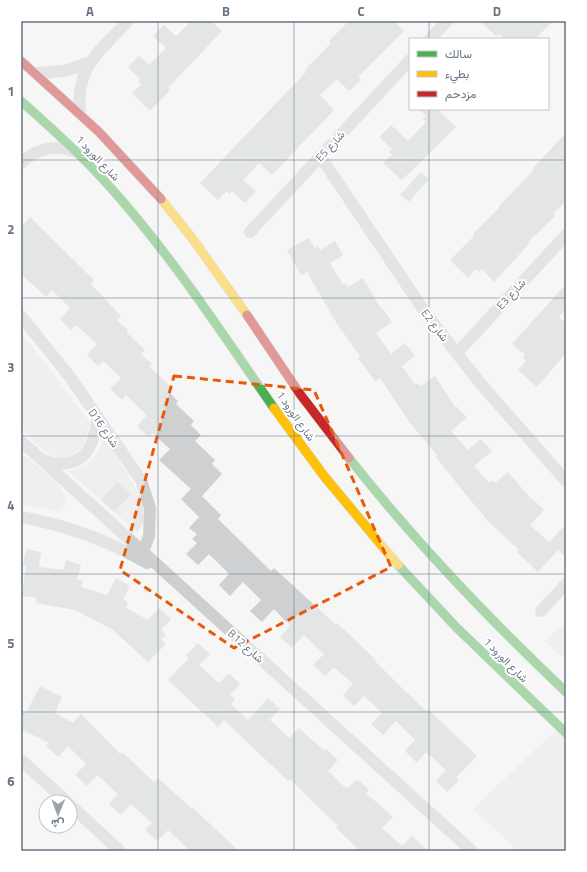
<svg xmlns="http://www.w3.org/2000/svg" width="587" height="872" font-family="'Titillium Web',Vazirmatn,sans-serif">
	<rect width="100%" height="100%" fill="#f6f6f5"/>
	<g fill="#e6e9e3">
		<path d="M 21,332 L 89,421 C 89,442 75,466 51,455 C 40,450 30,436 21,428 Z"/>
		<path d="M 103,430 L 124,469 L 143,500 L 144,521 L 137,532 L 68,471 C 81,469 97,460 101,446 C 103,441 103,435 103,430 Z"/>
		<polygon points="21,452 58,484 65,495 65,505 59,511 21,505"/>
		<polygon points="566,622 566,660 544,641"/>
		<polygon points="566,720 566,851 518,851 473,809"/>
	</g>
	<polygon fill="#cfd4d8" points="421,172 429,179 409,202 400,195"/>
	<g fill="#cfd0d1">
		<polygon points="191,21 211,21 222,31 168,88 170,90 150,111 132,93 141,85 138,82 140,79 128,67 139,56 149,65 166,48 153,36 164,25 176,36"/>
		<polygon points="349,21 394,21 404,31 358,77 361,80 349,91 337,79 320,95 334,110 272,175 259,163 243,180 256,191 245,203 232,191 229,194 226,191 218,200 200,183 306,72 305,70 331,43 329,41"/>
		<polygon points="480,21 553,21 535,39 504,39 499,34 496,36"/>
		<polygon points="419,109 437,109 456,127 402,180 383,163 392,155 389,152 392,149 379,137 391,125 408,141 426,122 423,119 426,116"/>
		<polygon points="566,133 566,201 553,214 555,216 528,242 529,244 494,282 482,269 479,272 476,269 468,278 450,260 474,236 473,234 500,207 499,206 534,170 533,168"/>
		<polygon points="30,217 94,280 91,284 121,316 117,320 128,330 126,332 145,350 141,354 152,364 149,366 171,387 168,391 178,401 176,404 194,421 191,425 201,435 195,441 215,460 212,464 222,474 202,496 221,515 218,519 271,571 274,568 335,624 337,623 375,659 374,660 402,688 426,711 428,709 477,756 456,778 459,780 447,792 436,781 446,770 426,752 417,763 405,751 415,740 396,721 383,735 371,724 382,713 364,696 354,706 343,695 353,684 334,667 325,676 313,665 324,654 304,635 292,648 280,637 290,626 274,609 262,622 250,611 261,600 243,582 230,596 219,585 229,574 209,554 198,565 186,554 197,543 192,539 197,534 189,528 199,517 181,499 191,489 159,460 170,449 152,433 149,437 137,426 147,415 126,395 122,400 110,389 121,378 103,361 98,366 87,355 97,344 76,325 71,330 60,319 70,308 52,290 46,297 21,274 21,227"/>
		<polygon points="309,238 315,248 318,246 320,250 335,241 343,255 330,263 343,285 346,283 348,287 363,278 382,310 383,309 392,322 376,333 391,354 405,343 415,356 402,366 415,385 418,383 421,386 435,376 455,407 456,406 467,418 451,431 468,450 481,439 492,451 474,466 489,483 492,480 495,483 508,472 532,500 533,499 544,510 530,525 549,542 566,524 566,557 558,550 538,572 517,552 519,550 488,521 462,490 436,457 437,455 410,423 380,378 375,381 358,358 360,356 337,324 307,272 301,275 287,250"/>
		<polygon points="566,284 566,309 559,317 566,323 566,353 537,387 518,370 526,361 523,358 525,355 512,344"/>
		<polygon points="118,482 131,494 114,512 101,500"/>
		<polygon points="26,549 41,552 39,567 63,570 66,560 81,565 77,580 83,581 81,587 107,595 116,578 130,586 123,599 128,602 126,608 148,620 159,608 171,619 161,630 166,635 161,639 166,644 148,662 113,630 75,610 36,603 36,598 22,596 26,566 23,566"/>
		<polygon points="198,643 210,654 199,665 219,683 229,673 240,684 230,695 235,699 231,704 248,720 268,698 280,709 270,720 289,738 299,728 324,751 326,749 338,760 328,771 347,789 357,779 369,790 366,793 393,817 382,828 402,846 412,836 428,851 360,851 336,828 338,826 307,796 290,779 288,781 224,720 218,727 168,680 189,658 186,655"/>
		<polygon points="40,686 62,697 55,713 73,723 81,714 120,754 122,752 154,782 158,778 191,808 192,807 239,851 190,851 168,830 157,841 145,830 152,823 131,804 121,815 109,804 118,794 97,775 87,786 75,775 86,764 68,746 58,757 46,746 49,743 21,729 21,710 26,713"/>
	</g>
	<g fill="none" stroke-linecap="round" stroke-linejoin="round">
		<defs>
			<g id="fast">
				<path d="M 21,101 C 48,125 75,149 100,176 C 166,247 219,329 274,408"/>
				<path d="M 349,458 C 415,542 489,619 566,692"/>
				<polyline points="398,565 457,628 566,733"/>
			</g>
			<g id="slow">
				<polyline points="161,199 192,238 247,315"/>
				<polyline points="274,408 324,476 398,565"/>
			</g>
			<g id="jam">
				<polyline points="21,61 99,132 161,199"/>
				<polyline points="247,315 300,394 349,458"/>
			</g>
		</defs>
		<use href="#fast" stroke="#d3d4d4" stroke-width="10"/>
		<use href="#slow" stroke="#d3d4d4" stroke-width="10"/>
		<use href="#jam" stroke="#d3d4d4" stroke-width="10"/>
		<g stroke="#cecfd0" stroke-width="12">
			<polyline points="430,39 447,21"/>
			<polyline points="36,73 65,71 88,63"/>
			<path d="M 80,113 C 75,67 100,51 128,21"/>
			<polyline points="320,156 427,315 480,383 566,481"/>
			<path d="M 21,163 C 37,148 54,145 75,151"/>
			<polyline points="250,232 410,60"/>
			<polyline points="21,316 70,377 141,480 150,508 149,536 143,552"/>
			<polyline points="457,353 566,235"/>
			<polyline points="21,441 472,851"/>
			<path d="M 45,461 C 81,472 95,449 97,417"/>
			<path d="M 21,517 C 66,525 107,540 147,563"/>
			<polyline points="541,611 566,584"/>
			<polyline points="21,760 67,802"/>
			<polyline points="70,805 120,851"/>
		</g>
		<use href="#fast" stroke="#4caf50" stroke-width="9"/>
		<use href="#slow" stroke="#ffc107" stroke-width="9"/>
		<use href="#jam" stroke="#c62828" stroke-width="9"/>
	</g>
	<path d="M0 0H587V872H0ZM 174,376 L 314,390 L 391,567 L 234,648 L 120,570 Z" fill="#f6f6f5" fill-opacity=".55" fill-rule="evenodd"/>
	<path fill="none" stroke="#e8590c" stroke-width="3" stroke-dasharray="8 5" stroke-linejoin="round" d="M 174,376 L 314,390 L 391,567 L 234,648 L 120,570 Z"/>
	<path fill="none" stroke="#677484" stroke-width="1" stroke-opacity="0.55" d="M 158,21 L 158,851M 294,21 L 294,851M 429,21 L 429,39M 429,109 L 429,851M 21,160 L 566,160M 21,298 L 566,298M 21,436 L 566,436M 21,574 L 566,574M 21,712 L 566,712"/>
	<g text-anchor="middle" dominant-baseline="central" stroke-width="4" stroke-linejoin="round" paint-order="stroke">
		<g font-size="11" fill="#677484" stroke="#fff">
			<text transform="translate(330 146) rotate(-47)">E5 شارع</text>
			<text transform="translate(98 158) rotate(46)">شارع الورود 1</text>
			<text transform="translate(511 294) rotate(-47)">E3 شارع</text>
			<text transform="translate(435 325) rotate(53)">E2 شارع</text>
			<text transform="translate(296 416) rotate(55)">شارع الورود 1</text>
			<text transform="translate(104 428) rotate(55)">D16 شارع</text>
			<text transform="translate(246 646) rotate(42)">B12 شارع</text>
			<text transform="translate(506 660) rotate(45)">شارع الورود 1</text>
		</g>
	</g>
	<rect width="587" height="872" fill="none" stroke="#ffffff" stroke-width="44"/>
	<rect x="409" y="38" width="140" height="72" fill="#ffffff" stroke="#c2c7ce"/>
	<rect x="417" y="51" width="20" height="6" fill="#4caf50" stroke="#c2c7ce"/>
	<text x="445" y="58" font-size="12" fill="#677484">سالك</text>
	<rect x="417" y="71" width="20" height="6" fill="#ffc107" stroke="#c2c7ce"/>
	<text x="445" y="78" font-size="12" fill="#677484">بطيء</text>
	<rect x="417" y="91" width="20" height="6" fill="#c62828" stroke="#c2c7ce"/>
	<text x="445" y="98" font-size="12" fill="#677484">مزدحم</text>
	<g transform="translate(58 814) rotate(181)"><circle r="19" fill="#ffffff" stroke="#c2c7ce"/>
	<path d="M0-3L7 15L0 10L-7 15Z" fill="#99a2ac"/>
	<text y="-6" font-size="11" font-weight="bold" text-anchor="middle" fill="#677484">ش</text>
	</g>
	<rect x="22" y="22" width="543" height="828" fill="none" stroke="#677484" stroke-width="1.5"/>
	<g font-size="13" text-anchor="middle" font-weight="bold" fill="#677484">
		<text x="90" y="16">A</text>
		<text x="226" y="16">B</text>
		<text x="361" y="16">C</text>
		<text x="497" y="16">D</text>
		<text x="11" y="96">1</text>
		<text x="11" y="234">2</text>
		<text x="11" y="372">3</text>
		<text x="11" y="510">4</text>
		<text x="11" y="648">5</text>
		<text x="11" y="786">6</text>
	</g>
</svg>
